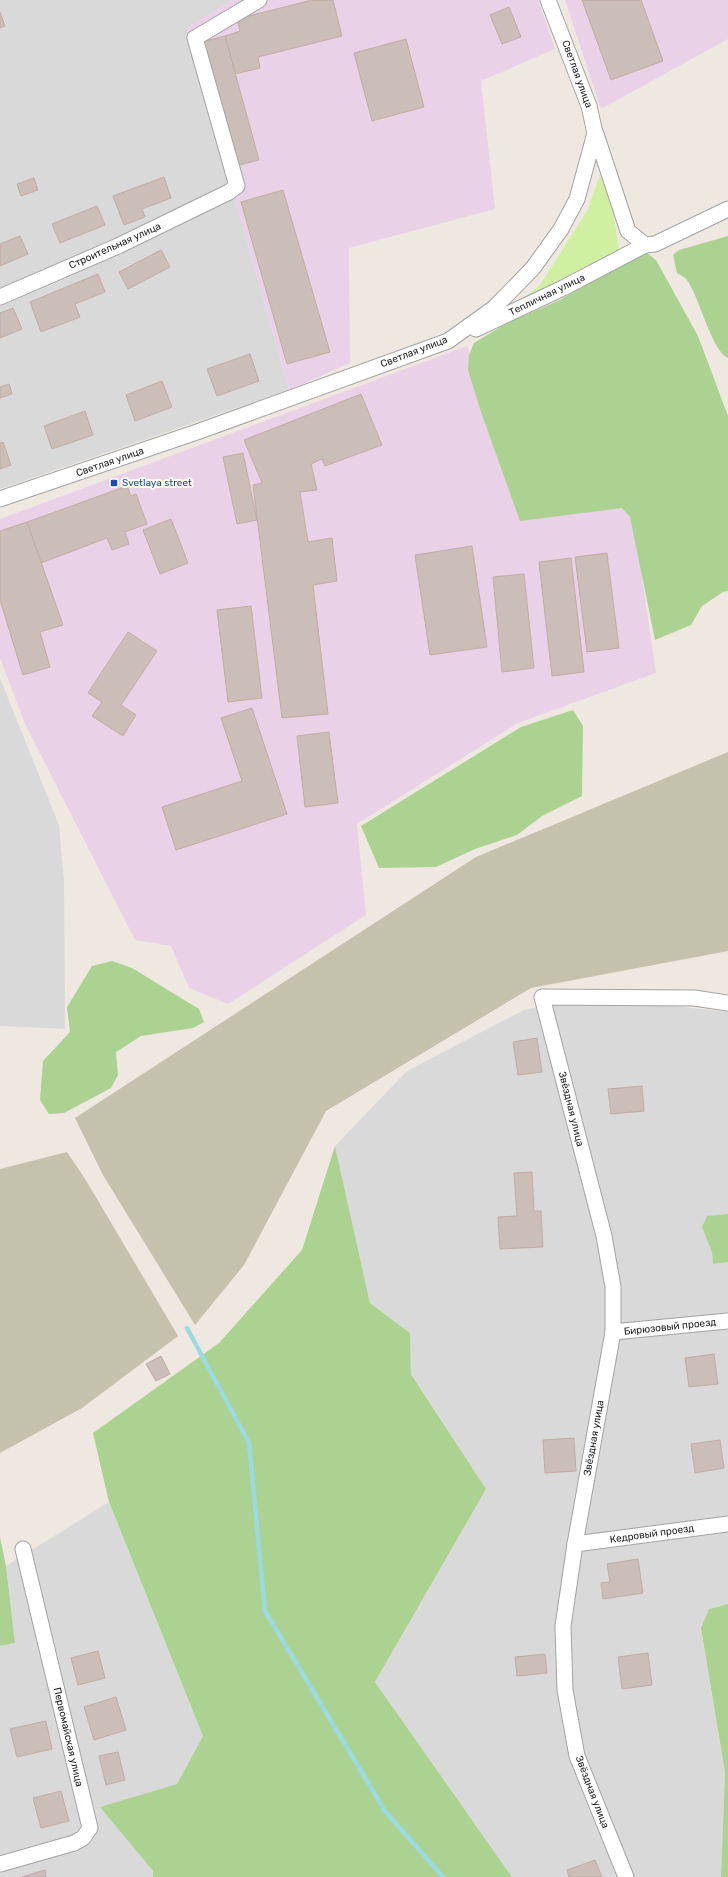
<svg xmlns="http://www.w3.org/2000/svg" width="728" height="1877" font-family="Rubik,sans-serif">
	<rect width="100%" height="100%" fill="#efe8e1"/>
	<g fill="#dad9d9">
		<polygon points="0,0 233,0 187,28 289,390 0,489"/>
		<polygon points="0,678 59,825 64,880 65,1029 0,1026"/>
		<polygon points="553,1003 656,1004 728,1012 728,1604 709,1609 701,1629 725,1772 721,1877 512,1877 375,1682 486,1489 411,1373 410,1333 370,1303 335,1146 407,1071 524,1010"/>
		<polygon points="109,1502 203,1736 177,1784 101,1807 153,1871 153,1877 0,1877 0,1646 15,1643 6,1566"/>
	</g>
	<g fill="#e9d2e7">
		<polygon points="233,0 538,0 555,49 481,81 495,209 349,248 350,363 289,390 187,28"/>
		<polygon points="565,0 728,0 728,39 601,109"/>
		<polygon points="467,346 527,514 631,502 656,673 518,723 357,824 366,915 228,1004 189,988 171,946 135,940 25,724 0,658 0,519"/>
	</g>
	<g fill="#c4c1ac">
		<polygon points="728,752 728,951 531,988 326,1111 244,1265 195,1325 103,1175 75,1118 476,857"/>
		<polygon points="67,1152 87,1182 178,1336 82,1408 0,1453 0,1169"/>
	</g>
	<polygon fill="#d1efa1" points="600,175 612,205 619,249 604,262 521,300 540,285 587,211"/>
	<g fill="#acd291">
		<path d="M 728,236 L 728,358 C 712,352 699,296 687,280 C 685,277 680,275 677,273 L 673,255 L 679,250 Z"/>
		<polygon points="647,253 656,260 698,336 728,416 728,591 723,592 702,606 691,625 655,640 630,517 622,508 520,521 481,412 468,370 469,355 474,343 507,323 560,300 634,255"/>
		<polygon points="573,710 583,726 582,796 542,816 517,835 475,849 436,867 379,868 361,826 521,727"/>
		<polygon points="112,961 132,968 199,1009 204,1022 193,1028 141,1036 116,1052 118,1075 111,1088 64,1113 49,1114 40,1100 43,1061 70,1032 67,1007 92,966"/>
		<polygon points="335,1146 370,1303 410,1333 411,1374 486,1489 375,1682 512,1877 153,1877 153,1871 100,1807 177,1784 203,1736 109,1502 93,1433 219,1343 302,1250"/>
		<polygon points="728,1214 728,1262 713,1264 712,1252 702,1227 707,1216"/>
		<polygon points="0,1537 6,1566 15,1643 0,1646"/>
		<polygon points="728,1604 728,1877 721,1877 725,1772 701,1628 709,1609"/>
	</g>
	<g fill="none" stroke-linecap="round" stroke-linejoin="round">
		<polyline stroke="#9cdae1" stroke-width="4.5" points="187,1328 249,1443 265,1611 385,1811 443,1877"/>
	</g>
	<g fill="#cbbdb7" stroke="#c2aca2">
		<polygon points="312,0 333,0 342,36 258,57 260,68 235,74 225,36 240,31 237,19"/>
		<polygon points="582,0 641,0 663,61 611,80"/>
		<polygon points="509,7 521,37 502,44 490,15"/>
		<polygon points="0,12 5,26 0,28"/>
		<polygon points="225,36 259,160 232,167 198,43"/>
		<polygon points="406,39 424,107 372,121 354,53"/>
		<polygon points="164,177 171,198 142,209 145,217 124,225 113,196"/>
		<polygon points="34,178 38,190 21,196 17,184"/>
		<polygon points="283,190 330,352 287,364 241,202"/>
		<polygon points="97,206 105,225 60,243 52,224"/>
		<polygon points="20,236 28,254 0,266 0,244"/>
		<polygon points="161,250 170,267 128,289 119,272"/>
		<polygon points="98,274 105,292 75,304 80,317 41,332 30,302"/>
		<polygon points="13,308 22,329 0,338 0,313"/>
		<polygon points="250,354 259,381 217,396 207,369"/>
		<polygon points="162,381 172,407 135,421 126,395"/>
		<polygon points="9,384 12,394 0,398 0,387"/>
		<polygon points="361,394 382,445 325,466 322,459 311,464 317,490 300,492 308,542 332,538 337,581 313,585 328,714 282,718 253,485 262,483 244,440"/>
		<polygon points="85,411 93,435 52,449 44,426"/>
		<polygon points="3,442 11,465 0,469 0,443"/>
		<polygon points="243,453 257,520 237,524 223,457"/>
		<polygon points="127,486 131,496 136,494 147,524 125,532 129,544 112,550 107,538 41,563 27,522"/>
		<polygon points="171,519 188,563 160,574 143,530"/>
		<polygon points="27,522 63,625 40,632 50,667 23,675 0,600 0,531"/>
		<polygon points="472,546 487,647 430,655 415,555"/>
		<polygon points="607,553 619,648 587,652 575,557"/>
		<polygon points="571,558 584,672 552,676 539,562"/>
		<polygon points="524,574 534,668 502,672 493,577"/>
		<polygon points="251,606 262,698 228,702 217,610"/>
		<polygon points="128,632 157,651 121,705 136,715 123,736 92,716 102,702 88,693"/>
		<polygon points="252,708 287,814 176,850 162,807 242,781 221,718"/>
		<polygon points="329,732 338,803 305,807 297,736"/>
		<polygon points="537,1038 542,1072 518,1075 513,1042"/>
		<polygon points="642,1086 644,1111 611,1114 608,1089"/>
		<polygon points="532,1172 534,1211 541,1211 543,1247 500,1249 498,1217 517,1216 514,1173"/>
		<polygon points="714,1354 718,1384 689,1387 685,1358"/>
		<polygon points="161,1356 170,1374 156,1381 146,1364"/>
		<polygon points="574,1438 576,1471 545,1473 543,1440"/>
		<polygon points="720,1440 724,1468 695,1473 691,1444"/>
		<polygon points="638,1559 643,1593 603,1599 601,1583 610,1582 607,1564"/>
		<polygon points="98,1651 105,1678 78,1685 71,1658"/>
		<polygon points="648,1653 652,1685 622,1689 618,1657"/>
		<polygon points="545,1654 547,1673 517,1676 515,1657"/>
		<polygon points="116,1697 126,1730 94,1740 84,1707"/>
		<polygon points="46,1721 52,1749 17,1757 10,1729"/>
		<polygon points="118,1752 125,1780 106,1785 99,1756"/>
		<polygon points="61,1791 69,1821 41,1828 33,1798"/>
		<polygon points="595,1860 602,1877 569,1877 567,1870"/>
		<polygon points="45,1870 46,1877 22,1877"/>
	</g>
	<g fill="none" stroke-linecap="round" stroke-linejoin="round">
		<defs>
			<g id="minor">
				<polyline points="596,134 628,231 645,245 655,244 728,209"/>
				<polyline points="0,297 118,246 229,192 237,186 195,38 259,0"/>
				<polyline points="476,329 563,288 645,245"/>
				<polyline points="0,499 197,432 448,341 494,308 533,268 561,229 577,199 595,133 589,106 548,0"/>
				<polyline points="613,1332 728,1321"/>
				<polyline points="575,1544 728,1524"/>
				<polyline points="0,1864 74,1843 83,1838 90,1828 23,1549"/>
				<polyline points="626,1877 577,1756 565,1690 563,1626 575,1544 613,1332 613,1287 604,1236 542,997 694,998 728,1003"/>
			</g>
		</defs>
		<use href="#minor" stroke="#a3a3a3" stroke-width="17"/>
		<use href="#minor" stroke="#fff" stroke-width="15"/>
	</g>
	<rect fill="#1a4fb4" stroke="#fff" stroke-width="1.5" x="110" y="479" width="8" height="8" rx="2"/>
	<g text-anchor="middle" dominant-baseline="central" stroke-width="4" stroke-linejoin="round" paint-order="stroke">
		<g font-size="10" fill="#1c1c1c" stroke="#fff">
			<text transform="translate(577 74) rotate(70)">Светлая улица</text>
			<text transform="translate(115 246) rotate(-24)">Строительная улица</text>
			<text transform="translate(547 295) rotate(-26)">Тепличная улица</text>
			<text transform="translate(414 352) rotate(-21)">Светлая улица</text>
			<text transform="translate(110 462) rotate(-19)">Светлая улица</text>
			<text transform="translate(571 1109) rotate(76)">Звёздная улица</text>
			<text transform="translate(670 1327) rotate(-6)">Бирюзовый проезд</text>
			<text transform="translate(594 1438) rotate(-80)">Звёздная улица</text>
			<text transform="translate(652 1534) rotate(-8)">Кедровый проезд</text>
			<text transform="translate(68 1737) rotate(77)">Первомайская улица</text>
			<text transform="translate(592 1792) rotate(69)">Звёздная улица</text>
		</g>
		<g font-size="10" fill="#164399" stroke="#fff" text-anchor="start">
			<text x="122" y="483">Svetlaya street</text>
		</g>
	</g>
</svg>
